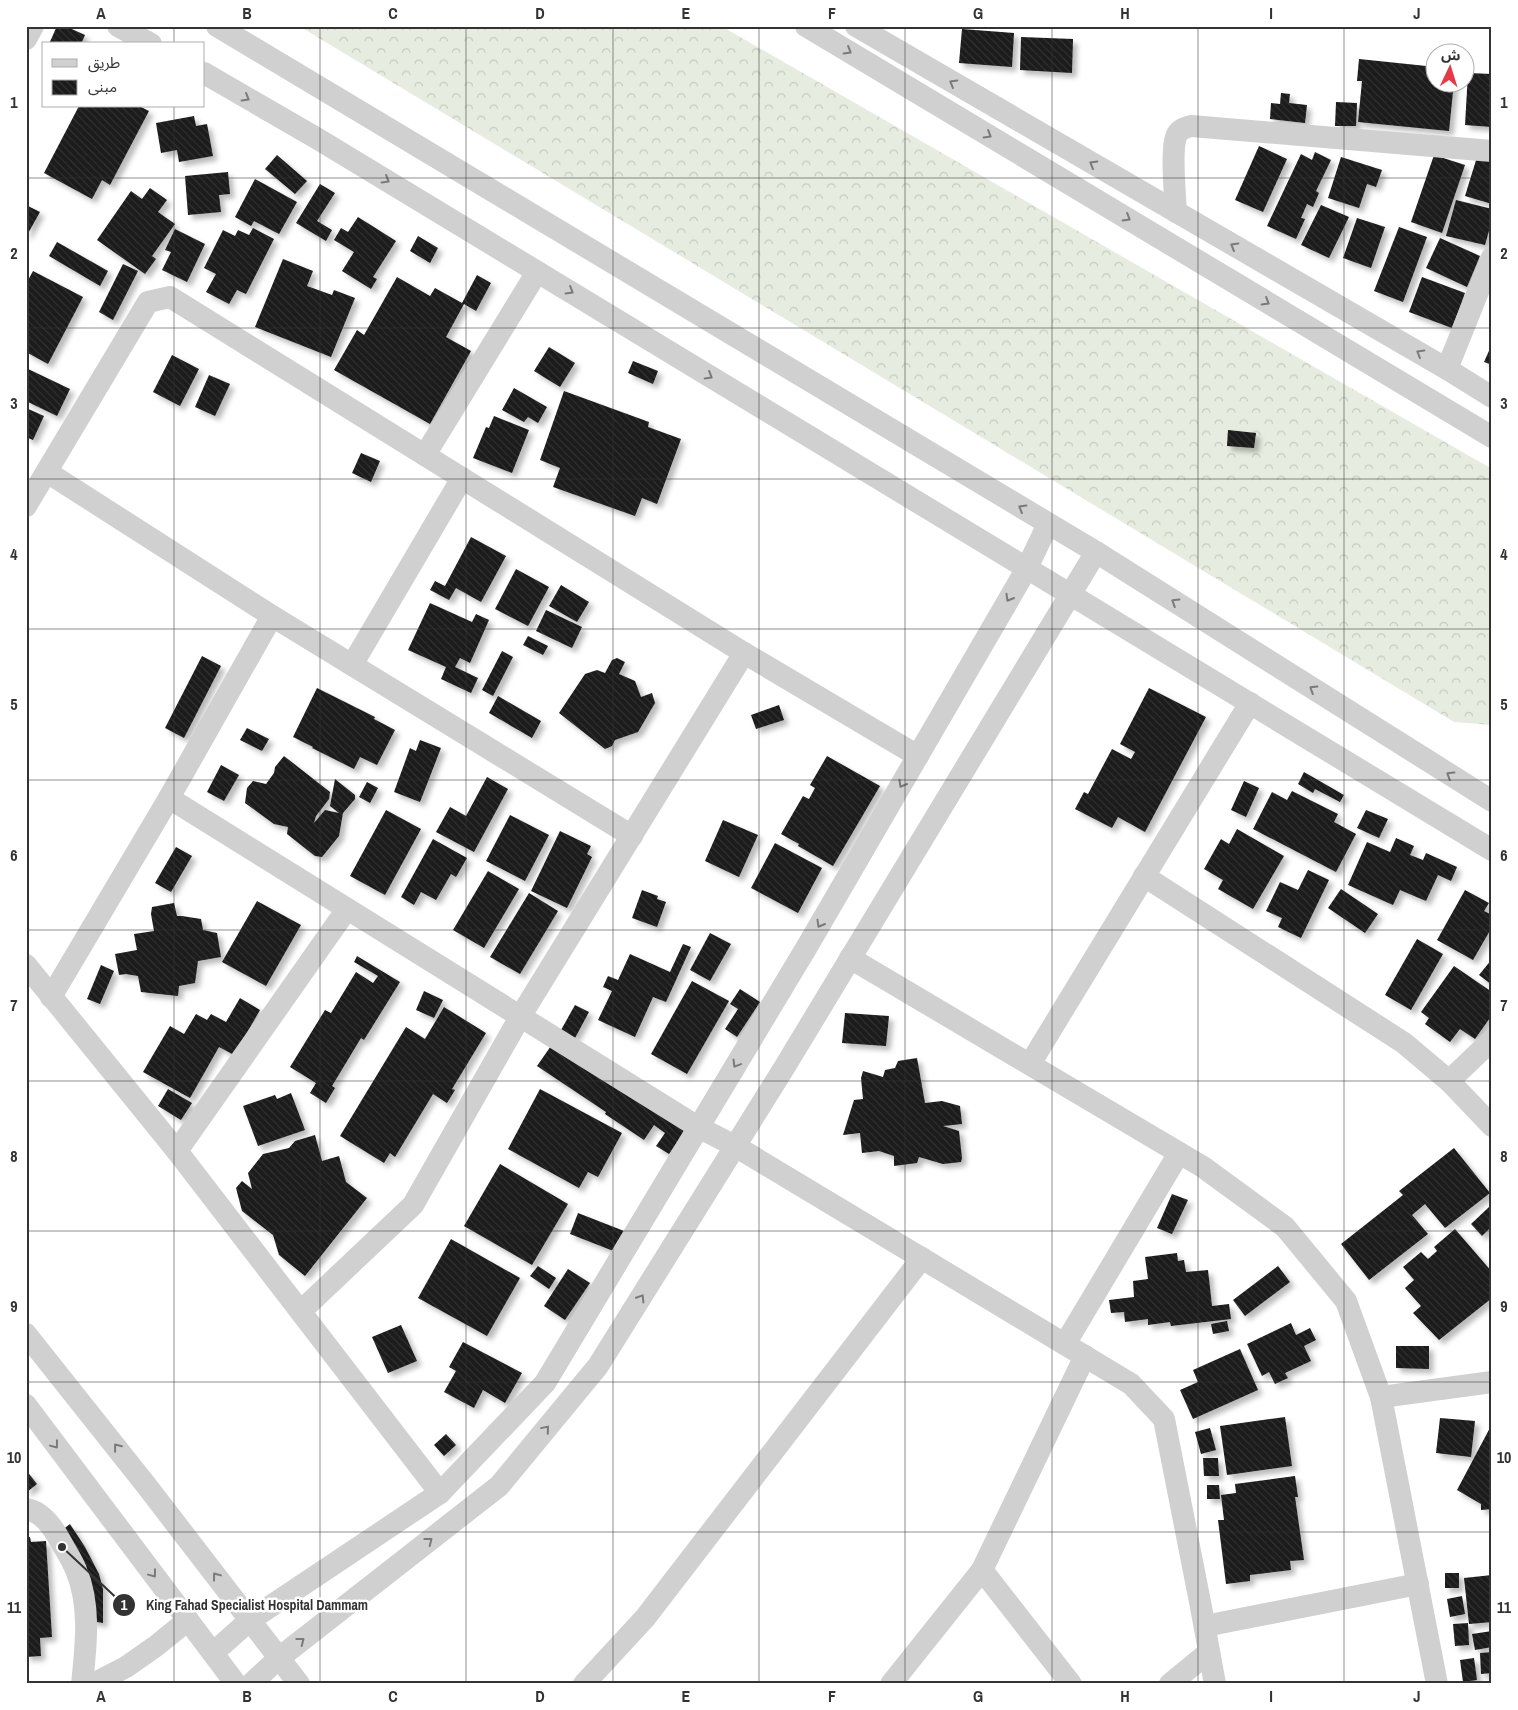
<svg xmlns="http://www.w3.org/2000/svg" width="1518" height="1710" font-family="'Archivo Narrow','Noto Sans Arabic',sans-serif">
	<defs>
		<pattern id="forest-crowns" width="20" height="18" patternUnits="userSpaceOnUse" patternTransform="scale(1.25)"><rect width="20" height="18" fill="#e6ecdf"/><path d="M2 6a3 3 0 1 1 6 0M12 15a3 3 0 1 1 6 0" fill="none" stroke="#c6cbc0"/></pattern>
		<pattern id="building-back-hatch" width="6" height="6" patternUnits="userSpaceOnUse" patternTransform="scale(1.25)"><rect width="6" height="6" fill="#1a1a1a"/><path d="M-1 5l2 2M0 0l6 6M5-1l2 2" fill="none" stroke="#333"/></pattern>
		<filter id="shadow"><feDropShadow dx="4.5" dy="4.5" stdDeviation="2.5" flood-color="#0004"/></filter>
	</defs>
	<rect width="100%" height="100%" fill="#fff"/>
	<polygon fill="url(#forest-crowns)" points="299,26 721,26 1492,469 1492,725 1454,722"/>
	<g fill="url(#building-back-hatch)" filter="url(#shadow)">
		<polygon points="57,26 65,26 85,35 81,44 49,44"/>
		<polygon points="962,29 1014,33 1012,67 959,63"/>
		<polygon points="1021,37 1073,39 1072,73 1020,70"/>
		<polygon points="1359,59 1436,67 1436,82 1454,82 1449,131 1358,122 1362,81 1357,81"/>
		<polygon points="1468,73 1492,74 1492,127 1465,125"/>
		<polygon points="1281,93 1290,94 1289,103 1307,105 1305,123 1270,119 1271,103 1280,104"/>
		<polygon points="1336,102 1357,103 1356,126 1335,126"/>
		<polygon points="79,106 139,106 149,111 110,185 102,180 92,199 44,173"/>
		<polygon points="194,116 196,126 207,124 213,156 179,162 177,150 161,153 156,123"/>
		<polygon points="1259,146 1287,159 1263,212 1235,200"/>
		<polygon points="1315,152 1331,160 1316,191 1319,193 1313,207 1307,204 1301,218 1305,219 1296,239 1267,226 1301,154 1312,160"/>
		<polygon points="277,155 307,181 295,194 265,169"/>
		<polygon points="1434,155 1465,165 1442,233 1411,222"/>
		<polygon points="1341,157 1382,170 1376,187 1367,184 1359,208 1328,198"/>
		<polygon points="1477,157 1492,162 1492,204 1465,196"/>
		<polygon points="228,172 230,194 219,195 221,212 188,215 185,176"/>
		<polygon points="255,179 297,202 279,234 254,221 251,226 235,217"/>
		<polygon points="320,184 335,193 317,221 332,230 326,241 296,223"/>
		<polygon points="150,188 167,200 158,212 175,224 152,256 156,259 145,274 97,240 131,191 142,199"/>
		<polygon points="1456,200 1492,209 1492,220 1485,245 1446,236"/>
		<polygon points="26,205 40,212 26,237"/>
		<polygon points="1321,205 1349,217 1329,258 1301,245"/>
		<polygon points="358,217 396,241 373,277 377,279 371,289 342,271 354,252 334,240 341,228 348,232"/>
		<polygon points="1357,218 1385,227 1371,268 1343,258"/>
		<polygon points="1399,227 1427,237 1403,302 1374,291"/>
		<polygon points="253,228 274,239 246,294 237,290 229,304 206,292 216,274 204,268 223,230 235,236 238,230 249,235"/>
		<polygon points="175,229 205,244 187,282 162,270 171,252 165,250"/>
		<polygon points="418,236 438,248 430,263 410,251"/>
		<polygon points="1440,238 1480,256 1467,287 1426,268"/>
		<polygon points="57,242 108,271 100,286 49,256"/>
		<polygon points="283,259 313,271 307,286 332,295 334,290 355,298 331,357 255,327"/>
		<polygon points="123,264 138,271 113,320 99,312"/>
		<polygon points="33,271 83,297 48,364 26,352 26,284"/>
		<polygon points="477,275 491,283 476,311 464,304 446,337 471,351 430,424 334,370 357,330 364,335 397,277 430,296 435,288 462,303"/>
		<polygon points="1422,277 1465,293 1452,328 1409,312"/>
		<polygon points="1492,344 1492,365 1484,362"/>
		<polygon points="549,347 575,363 560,387 534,371"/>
		<polygon points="172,355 199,369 180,406 153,392"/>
		<polygon points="633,361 658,371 653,384 628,373"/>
		<polygon points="26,368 70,389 57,416 26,401"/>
		<polygon points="209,375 230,384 215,416 195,407"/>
		<polygon points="514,388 547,407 538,423 528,417 524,422 502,410"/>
		<polygon points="564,391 649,422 648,427 681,439 657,504 642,498 635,516 553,487 560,468 540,460"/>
		<polygon points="26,408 44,416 33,440 26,437"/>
		<polygon points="494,416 529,430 512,473 473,458 486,427 489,428"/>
		<polygon points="1228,430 1256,433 1254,448 1227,446"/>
		<polygon points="361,453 380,461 371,482 352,473"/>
		<polygon points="471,537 506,556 481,602 456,588 449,600 430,590 435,581 445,586"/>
		<polygon points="516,569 549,587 528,626 495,609"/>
		<polygon points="561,585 589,602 577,622 549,606"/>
		<polygon points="430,603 472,622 476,614 489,620 470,663 460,658 455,667 478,678 471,693 441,679 446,667 408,650"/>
		<polygon points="546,610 582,627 572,648 536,631"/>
		<polygon points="528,636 548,646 543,655 523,645"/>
		<polygon points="502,651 513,657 493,696 482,690"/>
		<polygon points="202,656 221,666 184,738 165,728"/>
		<polygon points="617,658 625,662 619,674 635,681 641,697 652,693 655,703 638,732 615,740 612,746 605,749 559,713 585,674 597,670 605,673 612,660"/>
		<polygon points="317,688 375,717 374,719 395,730 377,765 360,757 354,769 312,748 313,747 293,737"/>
		<polygon points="1149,688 1206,717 1145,832 1118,817 1112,828 1075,809 1084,792 1088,794 1112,749 1131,759 1135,752 1120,744"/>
		<polygon points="498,696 541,721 532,738 489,713"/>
		<polygon points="779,705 784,720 756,729 751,715"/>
		<polygon points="247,728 269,739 262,751 240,740"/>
		<polygon points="420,740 441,748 420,802 394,792 410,748 416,751"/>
		<polygon points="284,756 330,792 329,799 316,816 314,823 325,810 339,813 330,806 335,779 355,795 355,799 343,813 339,836 322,857 315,856 287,834 288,827 274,824 245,803 247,788 253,781 266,784 274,773 275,767"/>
		<polygon points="827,756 880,786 833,866 798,846 799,844 781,834 803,796 809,799 815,788 810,785"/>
		<polygon points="221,765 239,775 224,801 207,792"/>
		<polygon points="1304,772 1344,795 1340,802 1315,789 1313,793 1298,784"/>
		<polygon points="487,777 508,789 474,852 436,832 450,807 466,816"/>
		<polygon points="1244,781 1259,788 1246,817 1231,810"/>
		<polygon points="367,782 378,788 370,803 359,797"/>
		<polygon points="1292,791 1338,814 1334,822 1356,834 1336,872 1253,829 1272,792 1287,800"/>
		<polygon points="386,810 421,829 385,895 350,876"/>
		<polygon points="1366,810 1388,819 1379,838 1357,828"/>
		<polygon points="510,815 549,835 525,881 486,861"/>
		<polygon points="723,820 758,835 739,877 705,861"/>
		<polygon points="1237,829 1284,856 1253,909 1218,889 1223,880 1204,869 1221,839 1229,844"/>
		<polygon points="560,831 591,846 587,854 592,857 567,908 531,891"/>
		<polygon points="1396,838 1414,846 1410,855 1423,860 1426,853 1457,867 1451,881 1438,875 1426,901 1400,890 1393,905 1348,885 1367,842 1390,852"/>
		<polygon points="433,839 467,858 456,877 451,874 436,900 421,892 414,905 401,897"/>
		<polygon points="775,843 822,868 798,913 751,888"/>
		<polygon points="176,847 192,856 171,892 155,883"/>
		<polygon points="1308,870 1329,880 1301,938 1278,927 1282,918 1266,911 1280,882 1298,890"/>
		<polygon points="488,871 519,889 484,948 453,930"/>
		<polygon points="1341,889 1378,914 1365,933 1328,908"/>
		<polygon points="642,890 658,896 657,899 666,902 657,927 632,918"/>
		<polygon points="1465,890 1489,903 1484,911 1492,915 1492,927 1473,960 1437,940"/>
		<polygon points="529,893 558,911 520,974 490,957"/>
		<polygon points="257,901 301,925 266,986 222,962"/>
		<polygon points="174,903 177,916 182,916 201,919 203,930 217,933 221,957 198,961 195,983 179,986 178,996 141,992 138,976 126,974 119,975 115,954 137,950 134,934 154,931 151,914 152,907"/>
		<polygon points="710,933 731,944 710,981 690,970"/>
		<polygon points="1417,939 1443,954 1411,1010 1385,995"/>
		<polygon points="683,944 691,947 666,1002 653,997 635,1037 598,1020 612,991 603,987 608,976 618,980 630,954 670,972"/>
		<polygon points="357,956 400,982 364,1040 361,1038 332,1086 335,1088 326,1103 310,1093 316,1083 290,1067 325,1010 331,1013 356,972 373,983 378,976 354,962"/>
		<polygon points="1492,959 1492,985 1479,975"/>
		<polygon points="101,965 114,971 100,1004 87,999"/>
		<polygon points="1454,966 1492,992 1492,1015 1475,1039 1460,1029 1450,1042 1425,1024 1429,1018 1421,1012"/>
		<polygon points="692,981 729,1001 687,1074 651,1054"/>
		<polygon points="740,989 760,1002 737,1037 725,1029 738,1009 730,1004"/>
		<polygon points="424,991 443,1000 434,1018 416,1010"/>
		<polygon points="240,998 260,1010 234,1055 219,1047 190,1098 143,1072 170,1026 184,1034 196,1014 207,1020 211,1014 226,1022"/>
		<polygon points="575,1005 589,1012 575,1038 561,1030"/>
		<polygon points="444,1007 486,1033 452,1089 455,1090 447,1103 433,1094 395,1157 390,1153 384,1163 340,1136 406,1027 425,1039"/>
		<polygon points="845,1013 889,1016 886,1046 842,1043"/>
		<polygon points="553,1043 685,1130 669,1154 656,1146 665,1133 654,1125 644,1140 605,1114 606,1112 537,1066"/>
		<polygon points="917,1058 925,1103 942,1101 960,1106 962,1124 943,1126 959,1131 962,1158 961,1162 943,1164 919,1157 917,1163 894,1166 894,1156 879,1151 862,1153 860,1133 843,1135 854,1100 863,1099 861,1078 863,1071 883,1077 885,1070 895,1068 898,1061"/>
		<polygon points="168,1089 192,1103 181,1120 158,1106"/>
		<polygon points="540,1089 622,1133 598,1177 588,1172 579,1188 508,1149"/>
		<polygon points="291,1093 305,1130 258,1146 243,1106 275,1095 277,1099"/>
		<polygon points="315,1135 322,1161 339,1156 346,1182 367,1198 305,1276 279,1255 273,1235 242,1211 236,1188 242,1181 252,1189 248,1173 263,1154 289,1148 295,1141"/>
		<polygon points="1454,1148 1490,1193 1445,1228 1425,1204 1412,1215 1428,1234 1369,1280 1341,1244 1403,1195 1399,1191"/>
		<polygon points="500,1164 568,1204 532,1265 464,1226"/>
		<polygon points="1172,1194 1188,1200 1172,1234 1157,1228"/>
		<polygon points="1489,1207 1492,1210 1492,1226 1482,1236 1471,1224"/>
		<polygon points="578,1213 624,1231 616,1252 570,1234"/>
		<polygon points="1455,1229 1492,1272 1492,1298 1439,1340 1413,1313 1421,1306 1405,1288 1414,1280 1403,1267 1421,1252 1428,1259 1437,1251 1434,1247"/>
		<polygon points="451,1239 520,1278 487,1336 418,1298"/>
		<polygon points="1177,1253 1178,1261 1184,1260 1186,1272 1208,1270 1212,1306 1229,1304 1231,1319 1171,1326 1170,1322 1148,1325 1148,1319 1125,1322 1124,1312 1111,1313 1109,1300 1134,1297 1133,1281 1148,1279 1145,1257"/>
		<polygon points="538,1266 556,1278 549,1289 530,1276"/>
		<polygon points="1278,1266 1290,1282 1245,1316 1233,1300"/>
		<polygon points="568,1269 590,1283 565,1320 544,1306"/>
		<polygon points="1227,1321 1229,1331 1213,1334 1211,1324"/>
		<polygon points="1291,1323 1296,1335 1310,1328 1316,1340 1304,1346 1311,1361 1285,1373 1288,1378 1275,1384 1269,1372 1262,1376 1247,1344"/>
		<polygon points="401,1325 417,1361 388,1373 372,1337"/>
		<polygon points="463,1342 522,1373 505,1403 483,1390 474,1408 444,1392 456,1371 449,1367"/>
		<polygon points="1396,1346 1429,1346 1429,1369 1396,1368"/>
		<polygon points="1240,1349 1258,1390 1193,1419 1180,1390 1198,1382 1193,1370"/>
		<polygon points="1285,1417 1292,1466 1227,1475 1220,1426"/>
		<polygon points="1440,1418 1475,1421 1471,1457 1436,1453"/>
		<polygon points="1492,1424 1492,1509 1481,1510 1481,1504 1457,1490"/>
		<polygon points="1210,1428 1216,1450 1201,1454 1195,1432"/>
		<polygon points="446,1434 456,1445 444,1456 434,1445"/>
		<polygon points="1203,1458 1218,1458 1219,1476 1204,1476"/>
		<polygon points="26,1470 37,1484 27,1492 26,1491"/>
		<polygon points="1295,1476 1298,1497 1295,1497 1304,1560 1290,1561 1291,1570 1250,1575 1250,1581 1226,1584 1218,1520 1224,1520 1221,1495 1236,1493 1235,1484"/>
		<polygon points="1207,1485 1219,1485 1220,1499 1207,1499"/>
		<polygon points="70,1524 85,1547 99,1574 103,1589 103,1623 91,1621 61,1531"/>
		<polygon points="26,1537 30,1537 31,1542 46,1541 52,1637 40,1638 41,1656 26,1657"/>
		<rect x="1445" y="1573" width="14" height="15"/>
		<polygon points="1492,1575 1492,1622 1469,1624 1464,1578"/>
		<polygon points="1462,1596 1465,1614 1450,1617 1447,1599"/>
		<polygon points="1468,1623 1469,1645 1455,1646 1453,1624"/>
		<polygon points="1492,1631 1492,1647 1475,1650 1472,1634"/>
		<polygon points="1492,1652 1492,1673 1481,1674 1480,1653"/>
		<polygon points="1474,1658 1477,1680 1463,1682 1460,1660"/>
	</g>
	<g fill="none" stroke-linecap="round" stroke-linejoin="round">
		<g stroke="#d0d0d0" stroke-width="22">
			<polyline points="118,26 151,44"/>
			<polyline points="217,26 1096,552 1492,801"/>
			<polyline points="806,26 1492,437"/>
			<polyline points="856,26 1447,369 1492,397"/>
			<polyline points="26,39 33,26"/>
			<polyline points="204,73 318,139 1492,850"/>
			<path d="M 1176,212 C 1175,196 1171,150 1176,137 C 1178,130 1184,128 1191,126 L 1492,151"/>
			<polyline points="1447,369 1492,257"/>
			<polyline points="425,455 537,272"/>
			<polyline points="47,472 272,616 632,836"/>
			<polyline points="26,506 148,302 170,297 744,653 918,756"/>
			<polyline points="352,665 462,478"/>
			<polyline points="169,798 698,1127 735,1146 1131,1384 1164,1419 1201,1607 1215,1684"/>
			<polyline points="1144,876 1404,1043 1449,1081 1492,1126"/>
			<polyline points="850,958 1203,1167 1285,1227 1346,1301 1381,1397 1437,1684"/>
			<polyline points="26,965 177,1151 440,1493"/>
			<polyline points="51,997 169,798 272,616"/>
			<polyline points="1030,1064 1250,703"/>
			<polyline points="1449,1081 1492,1040"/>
			<polyline points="177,1151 347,909"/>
			<polyline points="301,1311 413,1205 520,1017 744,653"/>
			<polyline points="26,1334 146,1485 299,1684"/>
			<polyline points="1065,1344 1179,1153"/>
			<polyline points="1381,1397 1492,1382"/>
			<polyline points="26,1405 236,1684"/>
			<path d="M 26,1509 C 42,1511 54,1529 61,1542 C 66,1551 72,1560 76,1570 C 91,1605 86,1646 82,1684"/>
			<polyline points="982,1570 1071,1684"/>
			<polyline points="1205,1626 1418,1584"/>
			<polyline points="213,1653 250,1620 440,1493 545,1383 808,945 1027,568 1048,524"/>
			<polyline points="93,1684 126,1667 156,1646 188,1620"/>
			<polyline points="251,1684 279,1658 499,1486 598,1366 784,1068 1096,552"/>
			<polyline points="584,1684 645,1618 922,1258"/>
			<polyline points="891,1684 982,1570 1085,1356"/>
			<polyline points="1170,1684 1209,1652"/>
		</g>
	</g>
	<defs><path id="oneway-chevron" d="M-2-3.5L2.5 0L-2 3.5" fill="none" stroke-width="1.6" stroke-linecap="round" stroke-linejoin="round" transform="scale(1.25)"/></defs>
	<g stroke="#7a7a7a">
		<use href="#oneway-chevron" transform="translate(848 51) rotate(31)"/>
		<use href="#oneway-chevron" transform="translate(953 83) rotate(-150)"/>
		<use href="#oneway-chevron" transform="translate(246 98) rotate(30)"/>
		<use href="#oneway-chevron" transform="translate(988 135) rotate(31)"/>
		<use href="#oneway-chevron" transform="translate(1093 164) rotate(-150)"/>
		<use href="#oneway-chevron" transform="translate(386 180) rotate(31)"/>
		<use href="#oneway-chevron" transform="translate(1127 218) rotate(31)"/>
		<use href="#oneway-chevron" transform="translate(1234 246) rotate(-150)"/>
		<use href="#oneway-chevron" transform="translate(570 291) rotate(31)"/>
		<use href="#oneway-chevron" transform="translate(1266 302) rotate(31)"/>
		<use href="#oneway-chevron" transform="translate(1420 353) rotate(-150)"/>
		<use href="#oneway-chevron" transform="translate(709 376) rotate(31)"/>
		<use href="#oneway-chevron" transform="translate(1022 508) rotate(-149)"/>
		<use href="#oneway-chevron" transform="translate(1009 598) rotate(120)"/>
		<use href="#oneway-chevron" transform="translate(1175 602) rotate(-148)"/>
		<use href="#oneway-chevron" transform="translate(1313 689) rotate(-148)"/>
		<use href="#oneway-chevron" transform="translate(1450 775) rotate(-148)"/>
		<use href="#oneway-chevron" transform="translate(902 784) rotate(120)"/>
		<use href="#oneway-chevron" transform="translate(820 924) rotate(120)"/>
		<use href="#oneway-chevron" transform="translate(736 1064) rotate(121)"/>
		<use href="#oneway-chevron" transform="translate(641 1298) rotate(-58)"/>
		<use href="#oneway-chevron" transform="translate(546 1429) rotate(-50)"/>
		<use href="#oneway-chevron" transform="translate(55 1445) rotate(53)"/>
		<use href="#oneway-chevron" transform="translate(117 1447) rotate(-128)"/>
		<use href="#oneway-chevron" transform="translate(429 1541) rotate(-38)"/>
		<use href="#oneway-chevron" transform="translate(153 1574) rotate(53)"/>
		<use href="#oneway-chevron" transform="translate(216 1576) rotate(-127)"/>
		<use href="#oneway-chevron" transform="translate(301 1641) rotate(-38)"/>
	</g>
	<path fill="none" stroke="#333" stroke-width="1" stroke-opacity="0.55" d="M 174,26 L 174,44M 320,26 L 320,1684M 466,26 L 466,1684M 613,26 L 613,1684M 759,26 L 759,1684M 905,26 L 905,1684M 1052,26 L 1052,1684M 1198,26 L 1198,1684M 1344,26 L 1344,1684M 174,106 L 174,1684M 26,178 L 1492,178M 26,328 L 1492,328M 26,479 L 1492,479M 26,629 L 1492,629M 26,780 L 1492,780M 26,930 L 1492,930M 26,1081 L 1492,1081M 26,1231 L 1492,1231M 26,1382 L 1492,1382M 26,1532 L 1492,1532"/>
	<path fill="none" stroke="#333" stroke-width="2" d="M62 1547L124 1605"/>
	<g fill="#333" stroke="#fff" stroke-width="2">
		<circle cx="62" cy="1547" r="5"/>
		<circle cx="124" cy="1605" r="12"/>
	</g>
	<g font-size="15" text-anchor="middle" font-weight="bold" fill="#fff">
		<text x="124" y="1610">1</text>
	</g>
	<g font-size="14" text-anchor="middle" font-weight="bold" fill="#333" stroke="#fff" stroke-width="5" stroke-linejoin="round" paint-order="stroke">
		<text x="257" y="1610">King Fahad Specialist Hospital Dammam</text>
	</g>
	<rect width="1518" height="1710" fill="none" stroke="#ffffff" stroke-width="55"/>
	<rect x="42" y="42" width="162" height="65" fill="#ffffff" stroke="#adadad"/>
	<rect x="52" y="59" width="25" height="8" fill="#d0d0d0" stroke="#adadad"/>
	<text x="88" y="68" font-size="15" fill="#333333">طريق</text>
	<rect x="52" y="80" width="25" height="15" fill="url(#building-back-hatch)" stroke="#adadad"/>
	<text x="88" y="92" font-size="15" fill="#333333">مبنى</text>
	<g transform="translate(1450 68) rotate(4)"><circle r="24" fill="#ffffff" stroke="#adadad"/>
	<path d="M0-4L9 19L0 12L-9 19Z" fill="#e63946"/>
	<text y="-8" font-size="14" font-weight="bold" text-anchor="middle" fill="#333333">ش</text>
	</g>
	<rect x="28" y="28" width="1462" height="1654" fill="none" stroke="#333" stroke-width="2"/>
	<g font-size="16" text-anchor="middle" font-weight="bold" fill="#333">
		<text x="101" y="19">A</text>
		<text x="247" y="19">B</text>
		<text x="393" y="19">C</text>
		<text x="540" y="19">D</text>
		<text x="686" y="19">E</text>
		<text x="832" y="19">F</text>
		<text x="978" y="19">G</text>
		<text x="1125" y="19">H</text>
		<text x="1271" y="19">I</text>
		<text x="1417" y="19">J</text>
		<text x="14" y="108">1</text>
		<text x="1504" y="108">1</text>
		<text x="14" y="259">2</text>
		<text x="1504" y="259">2</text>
		<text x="14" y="409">3</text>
		<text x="1504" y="409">3</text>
		<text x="14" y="560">4</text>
		<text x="1504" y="560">4</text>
		<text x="14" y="710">5</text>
		<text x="1504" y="710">5</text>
		<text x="14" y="861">6</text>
		<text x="1504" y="861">6</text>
		<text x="14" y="1011">7</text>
		<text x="1504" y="1011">7</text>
		<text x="14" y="1162">8</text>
		<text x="1504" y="1162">8</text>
		<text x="14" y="1312">9</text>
		<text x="1504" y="1312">9</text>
		<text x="14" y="1463">10</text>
		<text x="1504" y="1463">10</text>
		<text x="14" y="1613">11</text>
		<text x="1504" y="1613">11</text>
		<text x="101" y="1702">A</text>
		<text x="247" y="1702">B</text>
		<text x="393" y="1702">C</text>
		<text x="540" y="1702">D</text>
		<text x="686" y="1702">E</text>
		<text x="832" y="1702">F</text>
		<text x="978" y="1702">G</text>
		<text x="1125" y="1702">H</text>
		<text x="1271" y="1702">I</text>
		<text x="1417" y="1702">J</text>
	</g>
</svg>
